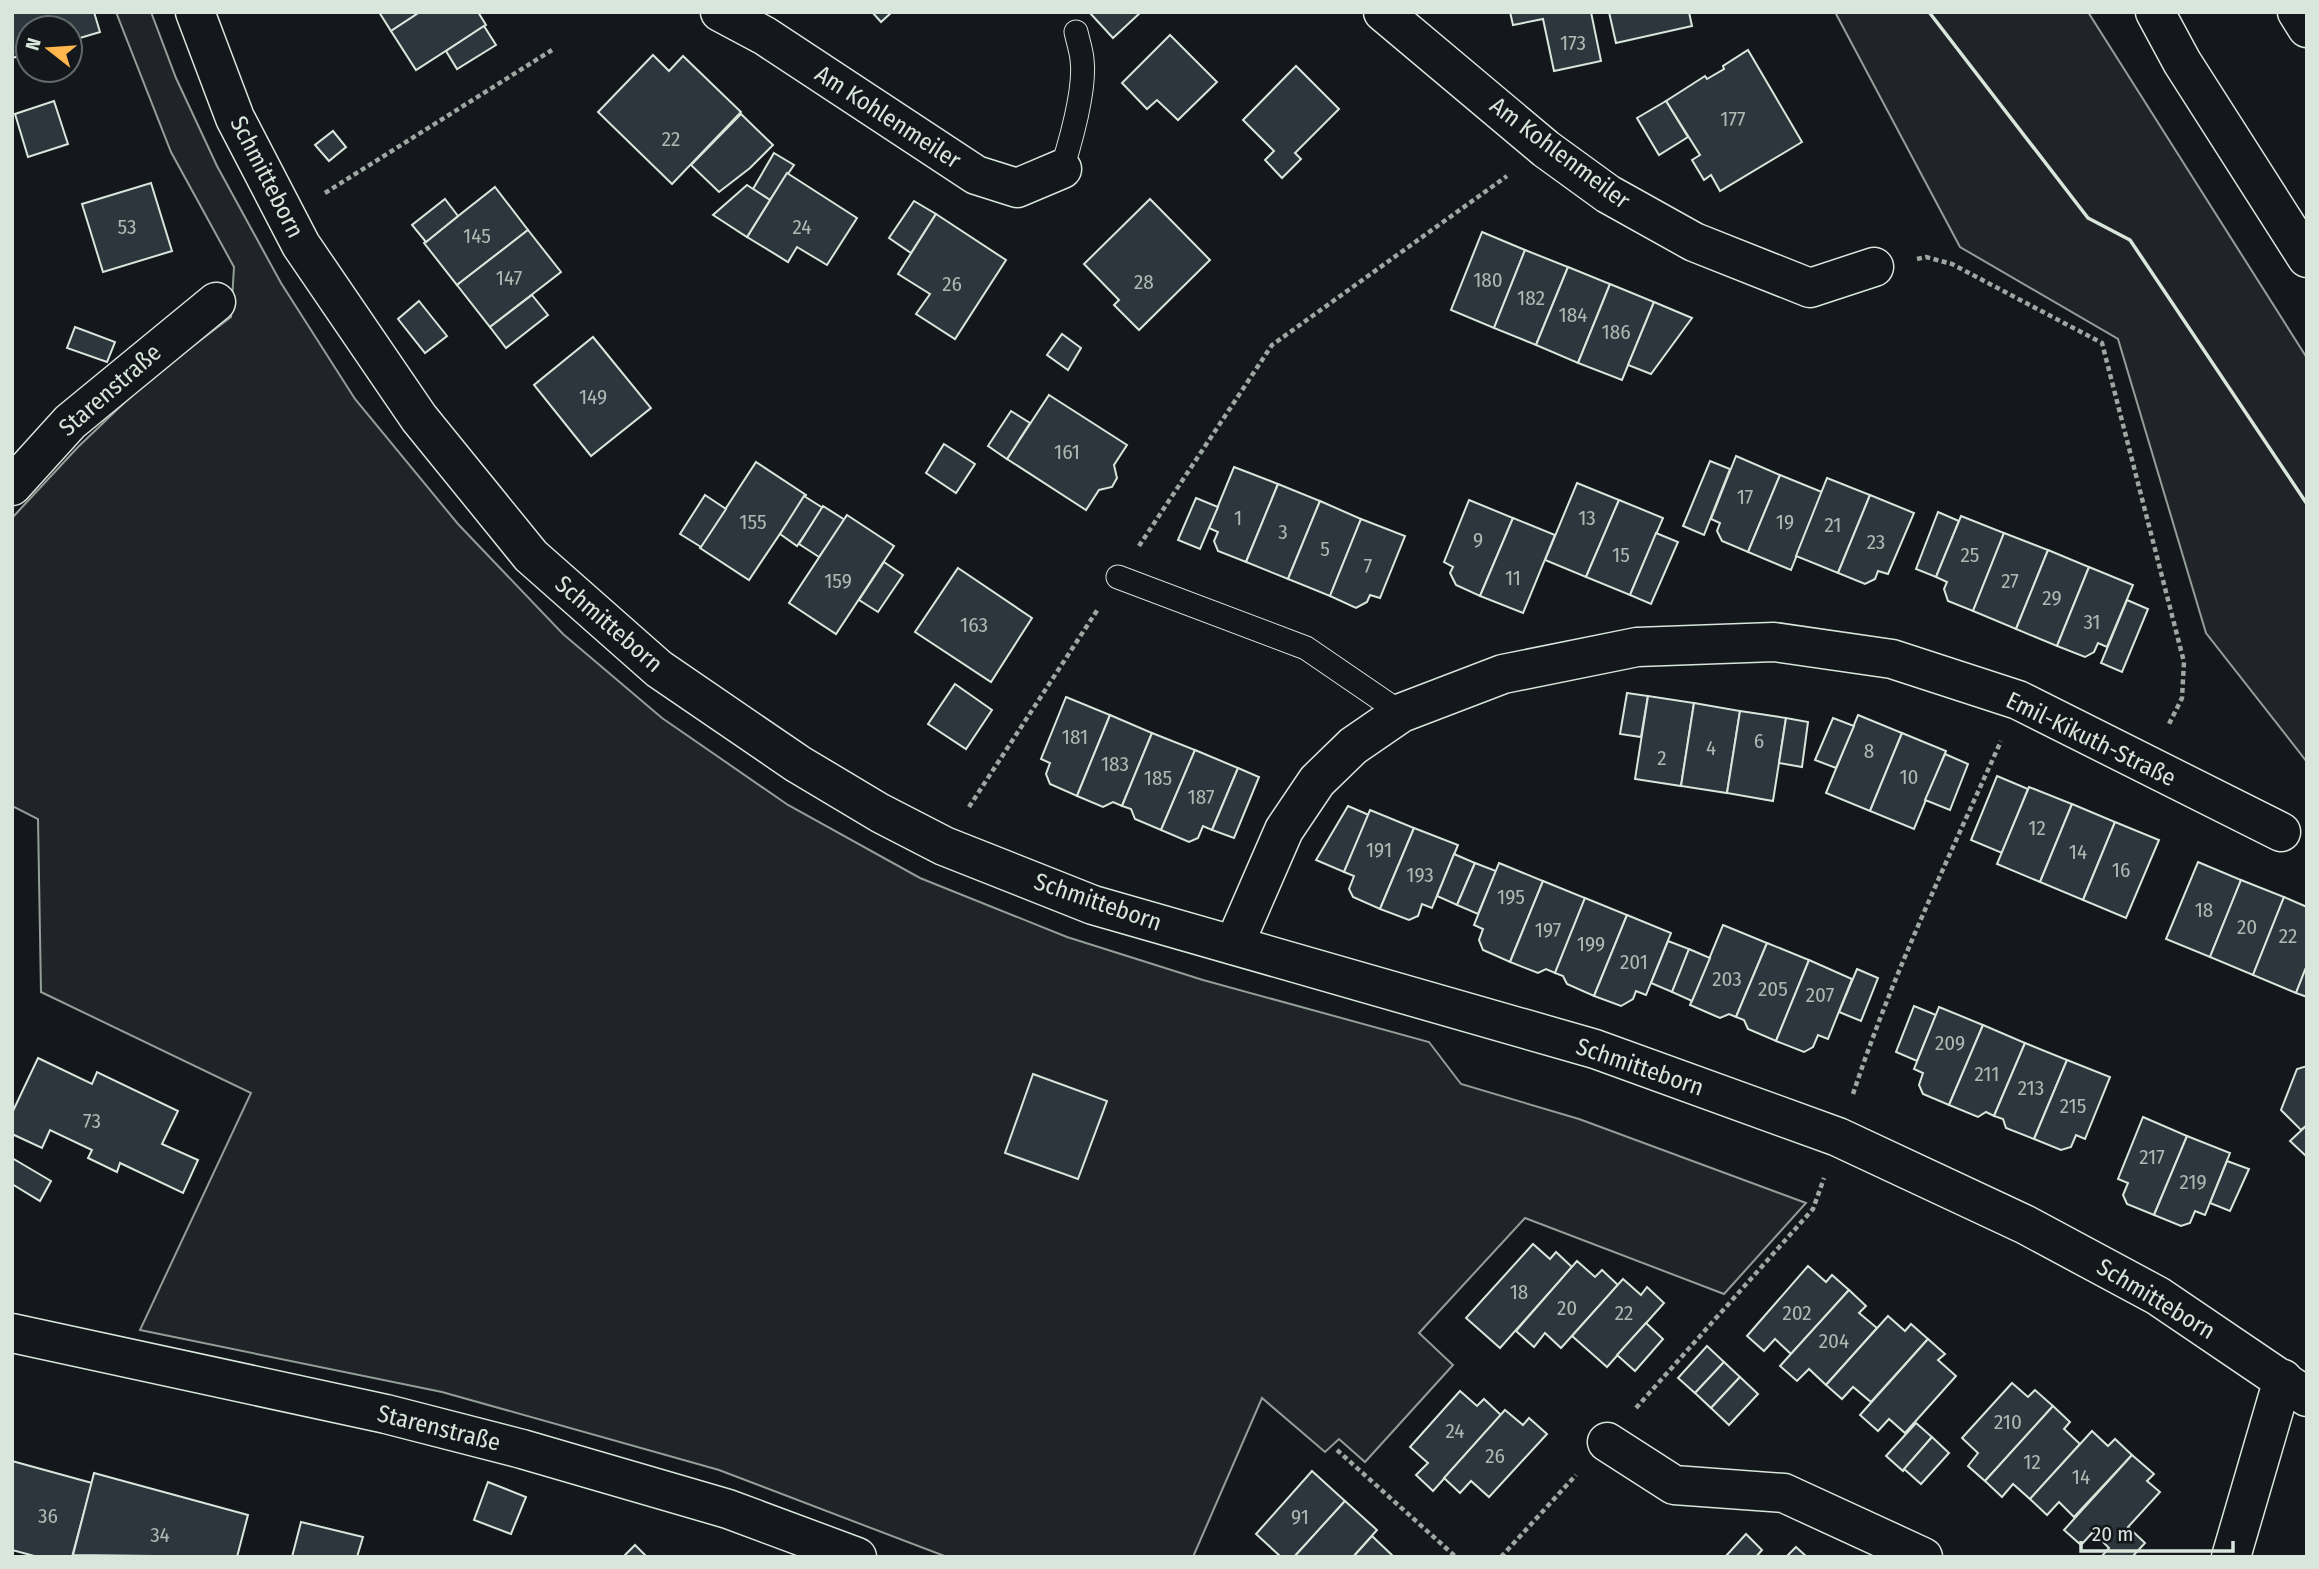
<svg xmlns="http://www.w3.org/2000/svg" width="2319" height="1569" font-family="'Fira Sans Condensed',sans-serif">
	<rect width="100%" height="100%" fill="#14181c"/>
	<g fill="#202428" stroke="#939e99" stroke-width="2">
		<polygon points="116,12 151,12 176,78 217,166 281,283 355,399 458,524 563,634 662,718 788,805 920,878 1067,937 1203,980 1429,1042 1461,1084 1579,1119 1806,1203 1724,1294 1525,1218 1419,1333 1453,1365 1365,1462 1339,1439 1325,1452 1262,1398 1193,1557 947,1557 719,1470 442,1392 140,1330 251,1093 41,992 38,819 12,806 12,518 78,447 148,380 231,317 234,267 171,152"/>
		<polygon points="1835,12 2088,12 2307,358 2307,762 2206,633 2118,339 1960,247"/>
	</g>
	<g fill="#2c363c" stroke="#d8e6dc" stroke-width="2">
		<polygon points="12,12 94,12 100,32 70,41 70,28 28,28 28,54 12,58"/>
		<polygon points="379,12 420,12 391,31"/>
		<polygon points="420,12 478,12 486,25 416,70 391,31"/>
		<polygon points="872,12 892,12 881,22"/>
		<polygon points="1089,12 1141,12 1113,38"/>
		<polygon points="1510,12 1591,12 1601,61 1554,71 1543,19 1513,25"/>
		<polygon points="1609,12 1689,12 1692,26 1616,43"/>
		<polygon points="484,26 496,45 457,69 446,51"/>
		<polygon points="1170,35 1217,82 1178,120 1157,100 1147,109 1122,83"/>
		<polygon points="1748,50 1802,142 1720,191 1711,175 1704,180 1692,160 1700,155 1666,101 1705,76 1707,79 1724,69 1723,66"/>
		<polygon points="653,55 669,71 683,56 741,112 672,184 598,112"/>
		<polygon points="1296,66 1339,109 1295,153 1301,159 1282,178 1265,160 1274,151 1243,120"/>
		<polygon points="54,101 68,144 28,157 15,114"/>
		<polygon points="1666,101 1688,137 1659,155 1637,118"/>
		<polygon points="741,114 773,145 750,168 719,192 691,165"/>
		<polygon points="333,131 346,147 329,161 315,145"/>
		<polygon points="774,153 794,165 770,200 753,189"/>
		<polygon points="787,173 857,218 827,265 797,247 788,262 747,237"/>
		<polygon points="151,183 172,251 103,272 82,204"/>
		<polygon points="747,185 770,200 747,237 713,215"/>
		<polygon points="495,187 528,230 457,285 424,243"/>
		<polygon points="445,199 458,216 426,242 412,225"/>
		<polygon points="1150,199 1210,260 1139,330 1114,305 1119,300 1084,264"/>
		<polygon points="914,201 936,214 911,253 889,238"/>
		<polygon points="936,214 1006,260 955,339 916,314 930,294 898,274"/>
		<polygon points="528,230 561,272 490,327 457,285"/>
		<polygon points="1482,232 1525,250 1494,328 1451,310"/>
		<polygon points="1525,250 1568,267 1536,345 1494,328"/>
		<polygon points="1568,267 1610,284 1578,363 1536,345"/>
		<polygon points="1610,284 1654,302 1622,380 1578,363"/>
		<polygon points="532,295 548,315 506,348 490,327"/>
		<polygon points="419,301 447,336 425,353 398,319"/>
		<polygon points="1654,302 1692,318 1651,374 1628,365"/>
		<polygon points="75,327 115,342 107,362 67,348"/>
		<polygon points="1062,334 1081,348 1068,370 1047,355"/>
		<polygon points="593,337 651,408 591,456 534,385"/>
		<polygon points="1049,395 1127,445 1114,465 1117,478 1112,487 1099,490 1086,510 1007,459"/>
		<polygon points="1011,411 1030,423 1007,459 988,446"/>
		<polygon points="944,444 975,464 956,493 926,473"/>
		<polygon points="1736,456 1780,475 1748,552 1722,541 1717,531 1720,523 1711,519"/>
		<polygon points="1710,461 1730,469 1704,535 1683,526"/>
		<polygon points="756,462 806,495 749,580 700,548"/>
		<polygon points="1234,467 1278,484 1246,562 1218,551 1214,541 1218,532 1209,528"/>
		<polygon points="1780,475 1822,492 1791,570 1748,552"/>
		<polygon points="1827,478 1870,495 1838,573 1796,556"/>
		<polygon points="1577,483 1619,500 1586,577 1545,560"/>
		<polygon points="1278,484 1320,501 1288,579 1246,562"/>
		<polygon points="705,495 726,509 701,547 680,534"/>
		<polygon points="1870,495 1914,513 1888,574 1878,571 1875,579 1865,584 1838,573"/>
		<polygon points="804,496 823,508 797,546 780,534"/>
		<polygon points="1196,498 1218,507 1200,549 1178,540"/>
		<polygon points="1469,500 1513,518 1480,596 1456,585 1450,573 1453,567 1444,562"/>
		<polygon points="1619,500 1663,518 1630,595 1586,577"/>
		<polygon points="1320,501 1361,519 1330,596 1288,579"/>
		<polygon points="823,506 845,520 819,557 799,544"/>
		<polygon points="1938,512 1959,521 1936,577 1916,569"/>
		<polygon points="847,515 894,546 836,634 789,603"/>
		<polygon points="1961,516 2004,533 1973,611 1948,601 1944,589 1947,582 1936,577"/>
		<polygon points="1513,518 1555,535 1523,613 1480,596"/>
		<polygon points="1361,519 1405,536 1380,598 1370,595 1367,602 1356,608 1330,596"/>
		<polygon points="1656,533 1678,542 1651,604 1630,595"/>
		<polygon points="2004,533 2048,550 2016,629 1973,611"/>
		<polygon points="2048,550 2089,567 2057,646 2016,629"/>
		<polygon points="884,562 903,575 878,612 859,600"/>
		<polygon points="2089,567 2133,585 2107,647 2098,643 2094,652 2085,657 2057,646"/>
		<polygon points="958,568 1032,618 991,682 915,632"/>
		<polygon points="2127,600 2148,609 2122,672 2101,663"/>
		<polygon points="955,684 992,710 966,749 928,724"/>
		<polygon points="1627,693 1648,696 1641,737 1620,734"/>
		<polygon points="1648,696 1694,703 1681,786 1635,779"/>
		<polygon points="1066,697 1110,715 1077,796 1050,784 1046,774 1050,763 1041,759"/>
		<polygon points="1694,703 1740,711 1727,793 1681,786"/>
		<polygon points="1740,711 1786,718 1773,801 1727,793"/>
		<polygon points="1110,715 1152,733 1122,806 1113,802 1103,807 1077,796"/>
		<polygon points="1858,715 1902,733 1870,811 1826,793"/>
		<polygon points="1786,718 1808,722 1802,767 1779,763"/>
		<polygon points="1833,718 1854,726 1836,768 1815,760"/>
		<polygon points="1152,733 1195,750 1161,830 1135,819 1131,809 1122,806"/>
		<polygon points="1902,733 1946,751 1914,829 1870,811"/>
		<polygon points="1195,750 1238,768 1212,830 1203,826 1198,838 1189,842 1161,830"/>
		<polygon points="1945,754 1968,764 1950,810 1925,800"/>
		<polygon points="1238,768 1259,777 1234,838 1212,830"/>
		<polygon points="1997,776 2028,789 2002,853 1971,840"/>
		<polygon points="2029,787 2072,804 2040,882 1997,864"/>
		<polygon points="2072,804 2115,822 2083,900 2040,882"/>
		<polygon points="1348,806 1369,815 1344,872 1316,860"/>
		<polygon points="1370,810 1414,828 1380,909 1353,897 1349,889 1354,876 1344,872"/>
		<polygon points="2115,822 2159,840 2126,918 2083,900"/>
		<polygon points="1414,828 1458,845 1432,908 1422,904 1418,916 1409,920 1380,909"/>
		<polygon points="1454,854 1475,863 1457,905 1437,896"/>
		<polygon points="2198,862 2241,880 2210,957 2166,939"/>
		<polygon points="1475,863 1496,871 1478,914 1457,905"/>
		<polygon points="1499,863 1543,881 1510,962 1483,950 1479,940 1483,929 1474,925"/>
		<polygon points="2241,880 2284,897 2253,975 2210,957"/>
		<polygon points="1543,881 1585,898 1555,973 1546,969 1538,973 1510,962"/>
		<polygon points="2284,897 2307,907 2307,965 2296,993 2253,975"/>
		<polygon points="1585,898 1627,915 1594,996 1567,984 1563,976 1555,973"/>
		<polygon points="1627,915 1671,933 1646,995 1636,991 1633,999 1621,1006 1594,996"/>
		<polygon points="1723,925 1767,943 1736,1017 1729,1014 1720,1018 1690,1005"/>
		<polygon points="1668,941 1689,949 1672,992 1651,983"/>
		<polygon points="1767,943 1809,960 1776,1041 1748,1029 1744,1020 1736,1017"/>
		<polygon points="1689,949 1710,958 1692,1001 1672,992"/>
		<polygon points="1809,960 1852,979 1828,1039 1818,1035 1813,1047 1804,1052 1776,1041"/>
		<polygon points="2307,965 2307,997 2296,993"/>
		<polygon points="1857,969 1878,978 1861,1021 1839,1012"/>
		<polygon points="1914,1006 1936,1015 1917,1061 1896,1052"/>
		<polygon points="1939,1007 1983,1025 1949,1105 1923,1094 1919,1085 1923,1073 1914,1069"/>
		<polygon points="1983,1025 2025,1043 1994,1116 1986,1112 1978,1117 1949,1105"/>
		<polygon points="2025,1043 2067,1060 2034,1139 2006,1128 2003,1119 1994,1116"/>
		<polygon points="38,1058 92,1084 97,1072 178,1111 162,1144 198,1160 183,1193 120,1163 117,1172 88,1158 92,1150 50,1130 42,1148 12,1134 12,1113"/>
		<polygon points="2067,1060 2110,1077 2085,1139 2076,1135 2071,1147 2061,1150 2034,1139"/>
		<polygon points="2307,1066 2307,1125 2301,1130 2281,1110 2297,1069"/>
		<polygon points="1033,1074 1107,1101 1078,1179 1005,1153"/>
		<polygon points="2143,1117 2187,1136 2154,1215 2127,1204 2123,1195 2128,1183 2118,1179"/>
		<polygon points="2307,1125 2307,1157 2290,1141"/>
		<polygon points="2187,1136 2230,1153 2205,1215 2195,1211 2190,1223 2181,1226 2154,1215"/>
		<polygon points="12,1158 51,1181 40,1201 12,1184"/>
		<polygon points="2227,1161 2249,1169 2230,1211 2210,1203"/>
		<polygon points="1533,1244 1550,1259 1556,1252 1572,1267 1500,1348 1466,1318"/>
		<polygon points="1577,1261 1595,1277 1602,1270 1618,1285 1561,1348 1545,1333 1534,1347 1516,1331"/>
		<polygon points="1808,1266 1826,1282 1832,1275 1849,1290 1791,1354 1775,1339 1764,1351 1747,1336"/>
		<polygon points="1623,1279 1641,1295 1647,1287 1664,1303 1607,1367 1572,1336"/>
		<polygon points="1849,1290 1866,1306 1859,1313 1877,1328 1826,1385 1809,1369 1797,1381 1780,1366"/>
		<polygon points="1888,1316 1905,1331 1911,1324 1928,1339 1871,1402 1853,1387 1842,1399 1826,1385"/>
		<polygon points="1646,1323 1663,1339 1635,1371 1617,1355"/>
		<polygon points="1928,1339 1945,1354 1938,1360 1956,1376 1905,1433 1889,1419 1878,1431 1860,1415"/>
		<polygon points="1707,1346 1724,1362 1695,1393 1678,1378"/>
		<polygon points="1724,1362 1740,1377 1711,1408 1695,1393"/>
		<polygon points="1740,1377 1758,1394 1729,1425 1711,1408"/>
		<polygon points="2012,1383 2028,1397 2035,1390 2053,1406 1985,1481 1968,1466 1978,1453 1962,1438"/>
		<polygon points="1460,1391 1477,1406 1484,1399 1501,1415 1433,1491 1416,1475 1428,1463 1410,1447"/>
		<polygon points="2053,1406 2070,1422 2064,1429 2080,1444 2030,1499 2013,1484 2002,1497 1985,1481"/>
		<polygon points="1505,1410 1523,1425 1529,1418 1547,1434 1489,1497 1471,1481 1460,1493 1444,1478"/>
		<polygon points="1916,1423 1932,1437 1903,1471 1886,1456"/>
		<polygon points="2092,1431 2108,1446 2115,1439 2132,1455 2074,1517 2059,1502 2047,1515 2030,1499"/>
		<polygon points="1932,1437 1949,1453 1921,1484 1904,1469"/>
		<polygon points="2132,1455 2154,1474 2147,1481 2160,1492 2128,1527 2145,1543 2132,1557 2101,1557 2109,1548 2093,1532 2081,1545 2064,1530"/>
		<polygon points="12,1461 92,1483 72,1557 38,1557 12,1550"/>
		<polygon points="1312,1471 1345,1501 1294,1557 1281,1557 1256,1534"/>
		<polygon points="94,1473 248,1515 237,1557 73,1555"/>
		<polygon points="488,1482 526,1497 511,1534 474,1520"/>
		<polygon points="1345,1501 1377,1530 1353,1557 1294,1557"/>
		<polygon points="301,1522 363,1537 357,1557 292,1557"/>
		<polygon points="1746,1534 1762,1550 1756,1557 1725,1557"/>
		<polygon points="1372,1536 1394,1557 1353,1557"/>
		<polygon points="635,1545 647,1557 623,1557"/>
		<polygon points="1796,1547 1807,1557 1786,1557"/>
	</g>
	<g fill="none" stroke-linecap="round" stroke-linejoin="round">
		<defs>
			<g id="lane">
				<path d="M 1062,169 C 1071,140 1086,89 1082,59 C 1081,50 1078,41 1076,32"/>
				<polyline points="1118,577 1306,648 1401,713"/>
			</g>
			<g id="street">
				<polyline points="195,12 235,118 301,245 419,418 531,556 659,669 798,764 880,813 944,846 1093,905 1595,1049 1838,1137 2026,1225 2158,1296 2307,1397"/>
				<polyline points="720,12 765,36 976,175 1017,188 1062,169"/>
				<polyline points="1383,12 1546,149 1608,194 1694,242 1810,288 1874,267"/>
				<polyline points="12,486 70,422 216,302"/>
				<polyline points="1234,945 1284,830 1317,781 1353,746 1401,713 1503,674 1637,647 1774,642 1892,659 2018,700 2281,832"/>
				<polyline points="12,1333 386,1414 522,1449 728,1509 857,1557"/>
				<polyline points="1607,1442 1674,1485 1784,1493 1923,1557"/>
				<polyline points="2231,1557 2283,1379"/>
			</g>
			<g id="highway">
				<polyline points="2155,12 2182,62 2307,258"/>
				<polyline points="2297,12 2307,28"/>
			</g>
		</defs>
		<use href="#lane" stroke="#d8e6dc" stroke-width="25"/>
		<use href="#street" stroke="#d8e6dc" stroke-width="41"/>
		<use href="#highway" stroke="#d8e6dc" stroke-width="41"/>
		<g stroke="#9da8a2" stroke-width="4.5" stroke-dasharray="5 3.5" stroke-linecap="butt">
			<polyline points="325,193 552,50"/>
			<polyline points="1917,259 1926,257 1952,264 2102,343 2184,662 2182,698 2169,724"/>
			<polyline points="1139,546 1272,345 1507,176"/>
			<polyline points="969,807 1098,609"/>
			<path d="M 1853,1094 C 1893,973 1949,857 2001,741"/>
			<polyline points="1636,1408 1813,1209 1824,1178"/>
			<polyline points="1337,1450 1456,1557"/>
			<polyline points="1501,1557 1576,1475"/>
		</g>
		<use href="#lane" stroke="#14181c" stroke-width="23"/>
		<use href="#street" stroke="#14181c" stroke-width="38"/>
		<use href="#highway" stroke="#14181c" stroke-width="38"/>
		<polyline stroke="#d8e6dc" stroke-width="3.5" points="1929,12 2088,218 2130,240 2307,504"/>
	</g>
	<g text-anchor="middle" dominant-baseline="central" stroke-width="5" stroke-linejoin="round" paint-order="stroke">
		<g font-size="21" fill="#adbab4">
			<text x="1573" y="43">173</text>
			<text x="1733" y="119">177</text>
			<text x="671" y="139">22</text>
			<text x="127" y="227">53</text>
			<text x="802" y="227">24</text>
			<text x="477" y="236">145</text>
			<text x="509" y="278">147</text>
			<text x="1488" y="280">180</text>
			<text x="1144" y="282">28</text>
			<text x="952" y="284">26</text>
			<text x="1531" y="298">182</text>
			<text x="1573" y="315">184</text>
			<text x="1616" y="332">186</text>
			<text x="593" y="397">149</text>
			<text x="1067" y="452">161</text>
			<text x="1745" y="497">17</text>
			<text x="1238" y="518">1</text>
			<text x="1587" y="518">13</text>
			<text x="753" y="522">155</text>
			<text x="1785" y="522">19</text>
			<text x="1833" y="525">21</text>
			<text x="1283" y="532">3</text>
			<text x="1478" y="540">9</text>
			<text x="1876" y="542">23</text>
			<text x="1325" y="549">5</text>
			<text x="1621" y="555">15</text>
			<text x="1970" y="555">25</text>
			<text x="1368" y="566">7</text>
			<text x="1513" y="578">11</text>
			<text x="838" y="581">159</text>
			<text x="2010" y="581">27</text>
			<text x="2052" y="598">29</text>
			<text x="2092" y="622">31</text>
			<text x="974" y="625">163</text>
			<text x="1075" y="737">181</text>
			<text x="1759" y="741">6</text>
			<text x="1711" y="748">4</text>
			<text x="1869" y="751">8</text>
			<text x="1662" y="758">2</text>
			<text x="1115" y="764">183</text>
			<text x="1909" y="777">10</text>
			<text x="1158" y="778">185</text>
			<text x="1201" y="797">187</text>
			<text x="2037" y="828">12</text>
			<text x="1379" y="850">191</text>
			<text x="2078" y="852">14</text>
			<text x="2121" y="870">16</text>
			<text x="1420" y="875">193</text>
			<text x="1511" y="897">195</text>
			<text x="2204" y="910">18</text>
			<text x="2247" y="927">20</text>
			<text x="1548" y="930">197</text>
			<text x="2288" y="936">22</text>
			<text x="1591" y="944">199</text>
			<text x="1634" y="962">201</text>
			<text x="1727" y="979">203</text>
			<text x="1773" y="989">205</text>
			<text x="1820" y="995">207</text>
			<text x="1950" y="1043">209</text>
			<text x="1987" y="1074">211</text>
			<text x="2031" y="1088">213</text>
			<text x="2073" y="1106">215</text>
			<text x="92" y="1121">73</text>
			<text x="2152" y="1157">217</text>
			<text x="2193" y="1182">219</text>
			<text x="1519" y="1292">18</text>
			<text x="1567" y="1308">20</text>
			<text x="1624" y="1313">22</text>
			<text x="1797" y="1313">202</text>
			<text x="1834" y="1341">204</text>
			<text x="2008" y="1422">210</text>
			<text x="1455" y="1431">24</text>
			<text x="1495" y="1456">26</text>
			<text x="2032" y="1462">12</text>
			<text x="2081" y="1477">14</text>
			<text x="48" y="1516">36</text>
			<text x="1300" y="1517">91</text>
			<text x="160" y="1535">34</text>
		</g>
		<g font-size="24" fill="#d8e6dc" stroke="#14181c">
			<text transform="translate(888 117) rotate(33)">Am Kohlenmeiler</text>
			<text transform="translate(1560 153) rotate(37)">Am Kohlenmeiler</text>
			<text transform="translate(267 177) rotate(63)">Schmitteborn</text>
			<text transform="translate(110 390) rotate(-41)">Starenstraße</text>
			<text transform="translate(609 624) rotate(41)">Schmitteborn</text>
			<text transform="translate(2091 739) rotate(26)">Emil-Kikuth-Straße</text>
			<text transform="translate(1098 902) rotate(19)">Schmitteborn</text>
			<text transform="translate(1640 1067) rotate(19)">Schmitteborn</text>
			<text transform="translate(2156 1299) rotate(31)">Schmitteborn</text>
			<text transform="translate(439 1428) rotate(14)">Starenstraße</text>
		</g>
	</g>
	<rect width="2319" height="1569" fill="none" stroke="#d8e6dc" stroke-width="28"/>
	<g transform="translate(49 49) rotate(287)"><circle r="33" fill="#14181c" stroke="#626a69" stroke-width="2"/>
	<path d="M0-5L12 26L0 18L-12 26Z" fill="#ffb74d"/>
	<text y="-10" font-size="19" font-weight="bold" text-anchor="middle" fill="#d8e6dc">N</text>
	</g>
	<path d="M2081 1541v10h152v-10" fill="none" stroke="#d8e6dc" stroke-width="3.5"/>
	<text x="2092" y="1541" font-size="21" fill="#d8e6dc" stroke="#14181c" stroke-width="5" paint-order="stroke">20 m</text>
</svg>
